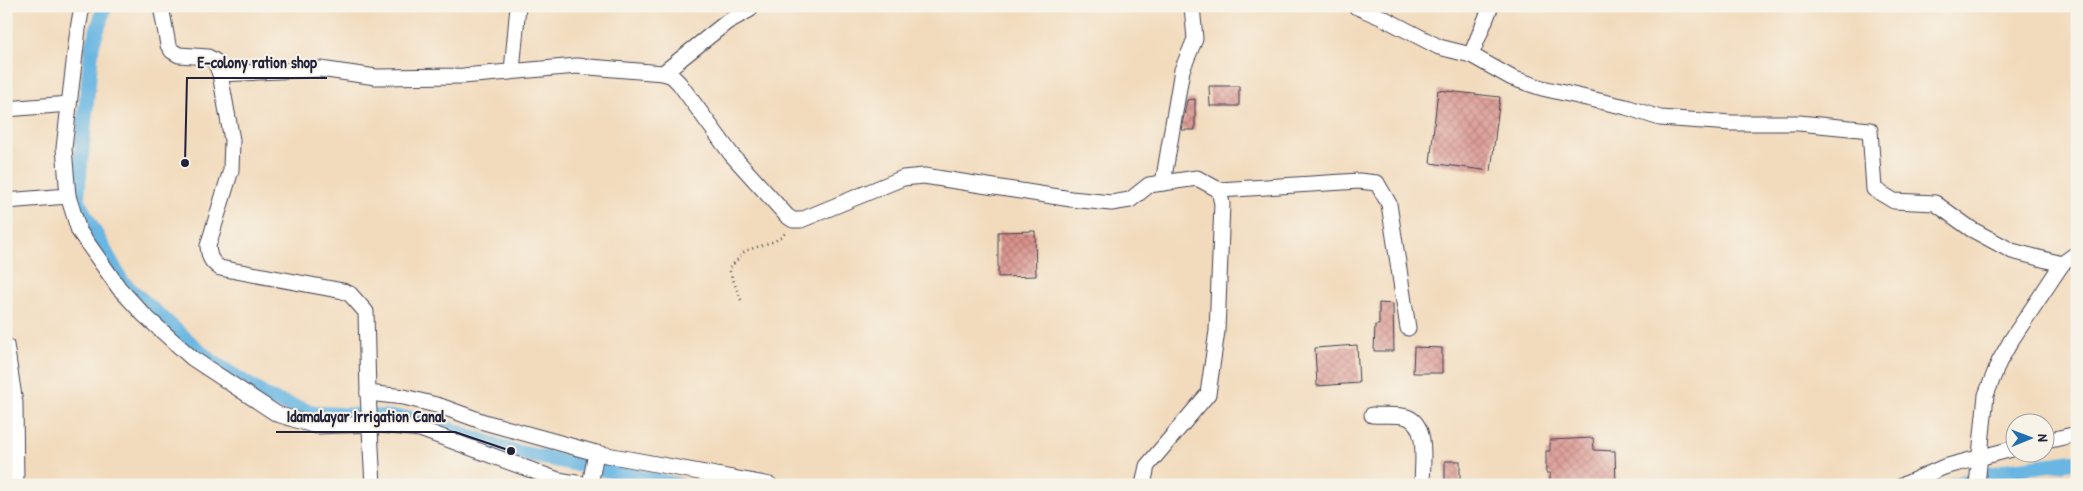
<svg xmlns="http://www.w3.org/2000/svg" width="2083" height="491" font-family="'Patrick Hand',sans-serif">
	<defs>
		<pattern id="building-cross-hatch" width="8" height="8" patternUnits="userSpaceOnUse" patternTransform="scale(1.25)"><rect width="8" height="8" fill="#da938d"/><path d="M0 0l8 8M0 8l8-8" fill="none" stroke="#b07874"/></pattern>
	</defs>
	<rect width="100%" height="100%" fill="#f7f3e8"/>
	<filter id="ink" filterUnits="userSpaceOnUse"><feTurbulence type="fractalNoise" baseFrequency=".02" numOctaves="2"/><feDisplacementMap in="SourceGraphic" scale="10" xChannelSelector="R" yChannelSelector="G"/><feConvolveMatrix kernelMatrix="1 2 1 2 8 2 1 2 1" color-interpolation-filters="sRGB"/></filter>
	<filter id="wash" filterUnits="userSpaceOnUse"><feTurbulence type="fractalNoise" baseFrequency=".0096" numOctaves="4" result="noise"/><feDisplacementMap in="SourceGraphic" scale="20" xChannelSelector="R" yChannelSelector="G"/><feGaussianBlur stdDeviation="1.12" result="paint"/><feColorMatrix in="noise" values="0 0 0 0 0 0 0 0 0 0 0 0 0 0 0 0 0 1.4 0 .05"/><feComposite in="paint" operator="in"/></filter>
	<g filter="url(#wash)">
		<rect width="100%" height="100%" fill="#f2dbbd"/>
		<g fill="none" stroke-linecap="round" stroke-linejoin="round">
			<g stroke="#69b6e2" stroke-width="15">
				<polyline points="105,6 92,46 77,200 122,282 211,361 271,399 314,413 421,419 511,451 679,485"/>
				<polyline points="1953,485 2008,470 2077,461"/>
			</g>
		</g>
		<g id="blocks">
			<g fill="url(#building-cross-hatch)">
				<polygon points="1209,86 1239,86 1239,106 1210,106"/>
				<polygon points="1438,90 1500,97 1491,171 1430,163"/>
				<polygon points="1195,99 1195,130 1181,130 1187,100"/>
				<polygon points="1035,231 1036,276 998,277 998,232"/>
				<polygon points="1379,303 1393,304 1394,351 1374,351 1375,325 1379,325"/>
				<polygon points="1357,345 1359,383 1317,386 1315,348"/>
				<polygon points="1414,347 1442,348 1442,373 1413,373"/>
				<polygon points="1593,438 1594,450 1615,451 1616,485 1550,485 1550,473 1546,473 1546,451 1550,451 1550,440"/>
				<rect x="1445" y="461" width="15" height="24"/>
			</g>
		</g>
	</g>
	<g filter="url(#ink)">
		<use href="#blocks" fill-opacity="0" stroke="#413e4e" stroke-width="1"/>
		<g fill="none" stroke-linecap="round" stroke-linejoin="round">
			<defs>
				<g id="minor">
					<polyline points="82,6 78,29 64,148 68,196 79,231 119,288 144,315 192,358 277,414 316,426 371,424 420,429 558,480 588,485"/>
					<path d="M 161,6 L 168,45 L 172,51 L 179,55 L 208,57 L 215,61 L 220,74 L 232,140 L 231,170 L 208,246 C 209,257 211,262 220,268 L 343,291 L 350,294 L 366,312 L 368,393 L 404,397 L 440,406 L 484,422 L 596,453 L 770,485"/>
					<polyline points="1355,6 1383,18 1439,47 1471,55 1512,78 1542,88 1626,107 1660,118 1731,123 1799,123 1870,130 1874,189 1894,201 1935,203 1971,229 2012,251 2062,264"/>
					<polyline points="1471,55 1491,6"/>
					<polyline points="512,71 518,6"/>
					<polyline points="663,73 727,22 749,10 748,6"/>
					<polyline points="220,74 320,69 376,77 463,76 577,66 663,73 672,76 679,83 731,154 787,216 793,220 801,220 903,178 924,176 1071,199 1111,203 1130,200 1149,185 1197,178 1219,190 1359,181 1377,183 1389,204 1408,328"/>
					<polyline points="6,109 69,104"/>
					<polyline points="1163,183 1182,70 1195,39 1192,6"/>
					<polyline points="6,201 68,196"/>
					<polyline points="6,345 15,403 16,485"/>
					<polyline points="368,393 373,485"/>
					<path d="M 1372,415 C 1383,416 1398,414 1407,417 C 1429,425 1422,465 1422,485"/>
					<polyline points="2046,441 2077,434"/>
					<polyline points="590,485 596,453"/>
					<polyline points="1143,485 1147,466 1208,394 1217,331 1222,204 1219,190"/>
					<polyline points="1903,485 1944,467 2016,448"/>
					<polyline points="1977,485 1986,395 1999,362 2012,339 2062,264 2077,253"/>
				</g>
			</defs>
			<use href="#minor" stroke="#413e4e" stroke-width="17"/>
			<polyline stroke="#413e4e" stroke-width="2.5" stroke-dasharray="1 4" stroke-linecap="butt" points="741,300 729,269 745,251 775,241 787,232"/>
			<use href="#minor" stroke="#fff" stroke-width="15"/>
		</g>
	</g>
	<path fill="none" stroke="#22223b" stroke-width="2" d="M185 163L187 78H327M511 451L455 432H276"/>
	<g fill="#22223b" stroke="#f7f3e8" stroke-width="2">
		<circle cx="185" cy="163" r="5"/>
		<circle cx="511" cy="451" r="5"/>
	</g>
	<g font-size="16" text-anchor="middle" font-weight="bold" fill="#22223b" stroke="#f7f3e8" stroke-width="4" stroke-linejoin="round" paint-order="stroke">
		<text x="257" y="68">E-colony ration shop</text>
		<text x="366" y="422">Idamalayar Irrigation Canal</text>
	</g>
	<rect width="2083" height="491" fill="none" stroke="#f7f3e8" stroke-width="25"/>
	<g transform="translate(2030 438) rotate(89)"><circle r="24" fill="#f7f3e8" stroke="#a29fa3"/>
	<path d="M0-4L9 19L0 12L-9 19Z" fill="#1f6fb2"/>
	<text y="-8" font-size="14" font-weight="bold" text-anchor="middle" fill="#22223b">N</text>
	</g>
</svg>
